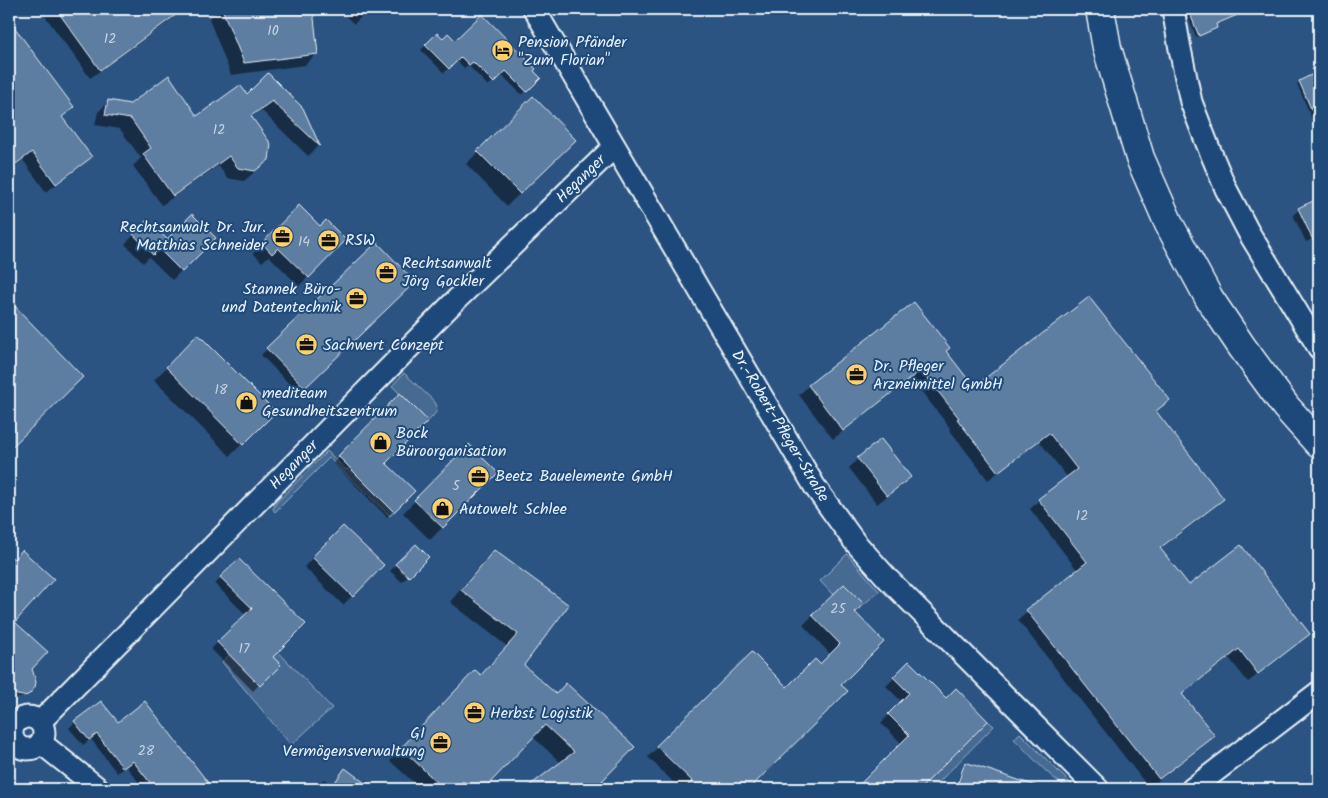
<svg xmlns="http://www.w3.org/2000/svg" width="1328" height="798" font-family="Kalam,sans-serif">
	<rect width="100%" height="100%" fill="#2b5482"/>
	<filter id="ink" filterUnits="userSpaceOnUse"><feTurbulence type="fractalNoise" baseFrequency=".02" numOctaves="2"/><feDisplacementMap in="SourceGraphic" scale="10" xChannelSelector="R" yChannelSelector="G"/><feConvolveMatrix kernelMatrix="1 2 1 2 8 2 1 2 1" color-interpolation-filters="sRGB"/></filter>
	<g filter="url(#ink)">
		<g fill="#476b93" stroke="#98aec6">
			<path d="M 404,373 L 435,402 C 440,411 434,415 428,421 L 392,386 Z"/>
			<polygon points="327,451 346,470 350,468 394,512 390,516 329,458 275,512 273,509 276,503"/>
			<polygon points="847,554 879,591 864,604 844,584 833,595 820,581"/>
			<polygon points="244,616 332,708 291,745 222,662 229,655 260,686 281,665 238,621"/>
			<polygon points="988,721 994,726 932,789 920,789"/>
			<path d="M 1020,733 L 1075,788 L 1074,789 C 1059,789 1026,750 1014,739 Z"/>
		</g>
		<g fill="#0007">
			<polygon points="40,9 171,9 163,14 179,12 172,19 90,78"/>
			<polygon points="219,9 311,9 317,53 305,65 231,75 209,19"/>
			<polygon points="338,9 369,9 354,24"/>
			<polygon points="1186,9 1254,9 1215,25 1216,27 1213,30 1196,37 1185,10"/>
			<polygon points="13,28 72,107 61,118 90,157 81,166 46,192 23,160 9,171 9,32"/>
			<polygon points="437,34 443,40 455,42 540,78 522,95 501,74 488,86 468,65 464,68 456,60 444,73 421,50"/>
			<polygon points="1319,73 1319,135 1297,84 1299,82"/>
			<polygon points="268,75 302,109 318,146 308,156 261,110 250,118 268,159 257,170 244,181 227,178 218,165 162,205 133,166 141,158 120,129 95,125 98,112 108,102 197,117 246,96"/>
			<polygon points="533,98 574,140 507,206 466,164"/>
			<polygon points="1319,197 1319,236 1306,242 1293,215 1308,202"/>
			<polygon points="299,207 320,228 345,240 299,286 269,256 262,262 253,253"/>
			<polygon points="147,222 167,241 214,238 172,280 149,257 143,263 125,244"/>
			<polygon points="377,244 414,282 298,393 261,355"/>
			<polygon points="9,303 82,377 9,448"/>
			<polygon points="914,304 945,351 974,388 1168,400 1155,412 1222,499 1213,508 1160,549 1189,587 1308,633 1299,642 1248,682 1229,658 1181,695 1213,736 1204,745 1149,788 1018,620 1027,611 1078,571 1030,509 1039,500 1068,478 1039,441 988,480 949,429 950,428 911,378 833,439 799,395 808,386"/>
			<polygon points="198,336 274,412 230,456 154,380"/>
			<polygon points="400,395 385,463 413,491 387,517 333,463"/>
			<polygon points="469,446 496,473 430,540 403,513"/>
			<polygon points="858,459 909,477 900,486 877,504 849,468"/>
			<polygon points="343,527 382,565 343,605 304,567"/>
			<polygon points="416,546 427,557 402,582 390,571"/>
			<polygon points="494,551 567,605 523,665 600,781 603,784 598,789 527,789 561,763 532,736 482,789 421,789 390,761 464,684 480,677 508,647 450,602 482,563"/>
			<polygon points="9,556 14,561 13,622 31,669 28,694 24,697 19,698 14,697 9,692"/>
			<polygon points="239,560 272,657 279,665 253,691 211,649 246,615 215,584"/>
			<polygon points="844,585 853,613 839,685 846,691 747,789 680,789 648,757 752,653 787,689 820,665 831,655 803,625"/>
			<polygon points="901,671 946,700 987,721 918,789 857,789 902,744 881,723 902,702 886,686"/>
			<polygon points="144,703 212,789 144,789 126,766 117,773 91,739 83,745 69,728 75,722 117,724"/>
			<polygon points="968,764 1041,789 955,789 960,773"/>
			<polygon points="346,770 363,783 366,780 379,789 314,789 324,779 332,785"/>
			<polygon points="308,785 313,789 304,789"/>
		</g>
		<g fill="#5d7da1" stroke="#e8f1f8">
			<polygon points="56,9 184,9 100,70"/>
			<polygon points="222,9 313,9 318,54 244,63"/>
			<polygon points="1188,9 1252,9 1216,24 1217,28 1199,36"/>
			<polygon points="482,14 536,69 534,71 541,78 527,92 506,71 494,83 473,62 469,65 461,57 449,69 425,45 437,33 443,38 448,33 455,40"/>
			<polygon points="9,20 74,107 62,117 92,157 56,184 32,152 16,164 9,154"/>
			<polygon points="1319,71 1319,127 1299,81"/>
			<polygon points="268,73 303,108 320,146 272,101 251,116 271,144 269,160 255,171 238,168 229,156 173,196 143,154 151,148 131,119 105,115 108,100 130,104 169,75 197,116 240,85 247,94"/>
			<polygon points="533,96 576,140 520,194 477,151"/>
			<polygon points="1319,198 1319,253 1298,208"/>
			<polygon points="299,205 320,226 326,220 346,240 309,278 278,248 272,254 262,243"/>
			<polygon points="192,214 216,238 182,272 159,249 153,255 133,234 147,220 167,239"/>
			<polygon points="377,242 415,282 305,388 266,348"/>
			<polygon points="1089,297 1170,400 1156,411 1224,499 1160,548 1189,585 1241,545 1310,634 1258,674 1239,649 1182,694 1215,736 1159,779 1026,610 1087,562 1038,499 1077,469 1049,433 998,472 957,419 959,418 921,370 843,431 808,385 914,302 950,348 946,351 974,387"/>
			<polygon points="9,300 83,377 9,450"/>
			<polygon points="198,334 276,412 243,445 166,367"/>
			<polygon points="400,393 428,421 386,463 415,491 394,512 338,456"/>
			<polygon points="881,439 911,477 887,496 857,458"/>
			<polygon points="469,444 498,473 443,528 414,500"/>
			<polygon points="343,526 384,565 353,597 312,557"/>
			<polygon points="416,544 429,557 409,577 395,564"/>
			<polygon points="22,550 54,579 15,622 48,652 32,669 36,682 35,687 32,691 28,695 23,696 17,695 13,692 10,688 9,683 10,672 9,670 9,555 14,559"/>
			<polygon points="494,550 569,605 524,665 556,694 566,683 635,747 602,781 605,784 598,789 525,789 574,752 545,725 484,789 472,789 463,781 455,789 444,789 401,748 475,670 481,675 518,634 461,590"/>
			<polygon points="239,559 306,624 273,657 281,665 260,686 217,642 252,608 220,577"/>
			<polygon points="844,584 864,604 855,612 884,642 841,685 848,691 749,789 684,789 692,781 656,746 752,652 787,687 815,659 820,664 840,644 812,615"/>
			<polygon points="909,661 946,698 956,688 988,721 920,789 855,789 909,735 888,714 909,693 893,677"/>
			<polygon points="101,701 118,722 145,701 213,789 155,789 133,761 123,768 97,734 89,740 74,721"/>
			<polygon points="965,762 1039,787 1039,789 956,789"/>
			<polygon points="345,768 373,789 330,789"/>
		</g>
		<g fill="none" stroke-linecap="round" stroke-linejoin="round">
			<defs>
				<g id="minor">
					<polyline points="534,9 815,487 854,541 888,579 1098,789"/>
					<polyline points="1173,9 1180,49 1191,102 1208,146 1226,189 1249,233 1319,348"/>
					<circle cx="28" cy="733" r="16"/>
					<polyline points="40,722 453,303 614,147"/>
					<polyline points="41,743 99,789"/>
					<polyline points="1192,789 1319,692"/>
				</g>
				<polyline id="major" points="1100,9 1107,48 1140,158 1169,224 1209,298 1242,347 1286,407 1319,444"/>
			</defs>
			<use href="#minor" stroke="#e8f1f8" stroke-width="25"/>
			<use href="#major" stroke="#e8f1f8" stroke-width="31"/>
			<use href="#minor" stroke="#1f4a7a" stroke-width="21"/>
			<use href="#major" stroke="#1f4a7a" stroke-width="28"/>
		</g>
	</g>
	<defs>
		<symbol id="hotel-disc" viewBox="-11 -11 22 22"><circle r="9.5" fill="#ffd166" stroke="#1f4a7a"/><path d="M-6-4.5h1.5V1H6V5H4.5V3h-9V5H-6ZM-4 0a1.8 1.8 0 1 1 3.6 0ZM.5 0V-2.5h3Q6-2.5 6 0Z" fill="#111"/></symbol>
		<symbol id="office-disc" viewBox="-11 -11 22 22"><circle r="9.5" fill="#ffd166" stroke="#1f4a7a"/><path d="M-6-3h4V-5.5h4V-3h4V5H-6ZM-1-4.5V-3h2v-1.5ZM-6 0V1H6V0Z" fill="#111"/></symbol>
		<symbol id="shop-disc" viewBox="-11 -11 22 22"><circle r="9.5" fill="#ffd166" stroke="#1f4a7a"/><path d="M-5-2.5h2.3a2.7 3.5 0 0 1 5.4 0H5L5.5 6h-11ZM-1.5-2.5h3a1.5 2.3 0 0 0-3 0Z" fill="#111"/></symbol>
	</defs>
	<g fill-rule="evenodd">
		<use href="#hotel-disc" x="490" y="38" width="25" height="25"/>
		<use href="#office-disc" x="270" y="224" width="25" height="25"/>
		<use href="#office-disc" x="316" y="228" width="25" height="25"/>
		<use href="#office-disc" x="374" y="260" width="25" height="25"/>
		<use href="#office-disc" x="344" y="286" width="25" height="25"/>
		<use href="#office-disc" x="294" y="332" width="25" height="25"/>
		<use href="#office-disc" x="844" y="362" width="25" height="25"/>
		<use href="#shop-disc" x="234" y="390" width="25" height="25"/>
		<use href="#shop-disc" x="368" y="430" width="25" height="25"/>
		<use href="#office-disc" x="466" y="464" width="25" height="25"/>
		<use href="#shop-disc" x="430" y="496" width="25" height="25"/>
		<use href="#office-disc" x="462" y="700" width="25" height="25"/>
		<use href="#office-disc" x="428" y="730" width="25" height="25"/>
	</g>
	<g text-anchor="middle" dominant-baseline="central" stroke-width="4" stroke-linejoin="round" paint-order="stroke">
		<g font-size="14" fill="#c5d4e2">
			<text x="273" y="31">10</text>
			<text x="110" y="39">12</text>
			<text x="219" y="130">12</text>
			<text x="304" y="242">14</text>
			<text x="221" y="390">18</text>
			<text x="456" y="486">5</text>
			<text x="1082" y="516">12</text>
			<text x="838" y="609">25</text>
			<text x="244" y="649">17</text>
			<text x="146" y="751">28</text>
		</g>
		<g font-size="16" fill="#e8f1f8" stroke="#1f4a7a" text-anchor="start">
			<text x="518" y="42">Pension Pfänder<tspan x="518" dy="18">"Zum Florian"</tspan></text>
			<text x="266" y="227" text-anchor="end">Rechtsanwalt Dr. Jur.<tspan x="266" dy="18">Matthias Schneider</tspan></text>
			<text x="345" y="240">RSW</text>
			<text x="402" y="263">Rechtsanwalt<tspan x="402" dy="18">Jörg Gockler</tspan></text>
			<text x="341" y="289" text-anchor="end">Stannek Büro-<tspan x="341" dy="18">und Datentechnik</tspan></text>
			<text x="323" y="345">Sachwert Conzept</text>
			<text x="873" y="366">Dr. Pfleger<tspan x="873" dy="18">Arzneimittel GmbH</tspan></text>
			<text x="262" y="393">mediteam<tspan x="262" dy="18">Gesundheitszentrum</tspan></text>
			<text x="396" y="433">Bock<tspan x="396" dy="18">Büroorganisation</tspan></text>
			<text x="495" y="476">Beetz Bauelemente GmbH</text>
			<text x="459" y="509">Autowelt Schlee</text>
			<text x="490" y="713">Herbst Logistik</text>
			<text x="425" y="733" text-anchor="end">GI<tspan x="425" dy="18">Vermögensverwaltung</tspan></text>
		</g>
		<g font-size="16" fill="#e8f1f8" stroke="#1f4a7a">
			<text transform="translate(581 179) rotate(-44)">Heganger</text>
			<text transform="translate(780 426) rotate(59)">Dr.-Robert-Pfleger-Straße</text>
			<text transform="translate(294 465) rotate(-46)">Heganger</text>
		</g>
	</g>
	<rect width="1328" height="798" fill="none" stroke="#1f4a7a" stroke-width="30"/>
	<rect x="15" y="15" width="1298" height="768" fill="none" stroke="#e8f1f8" stroke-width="2" filter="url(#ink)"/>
</svg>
